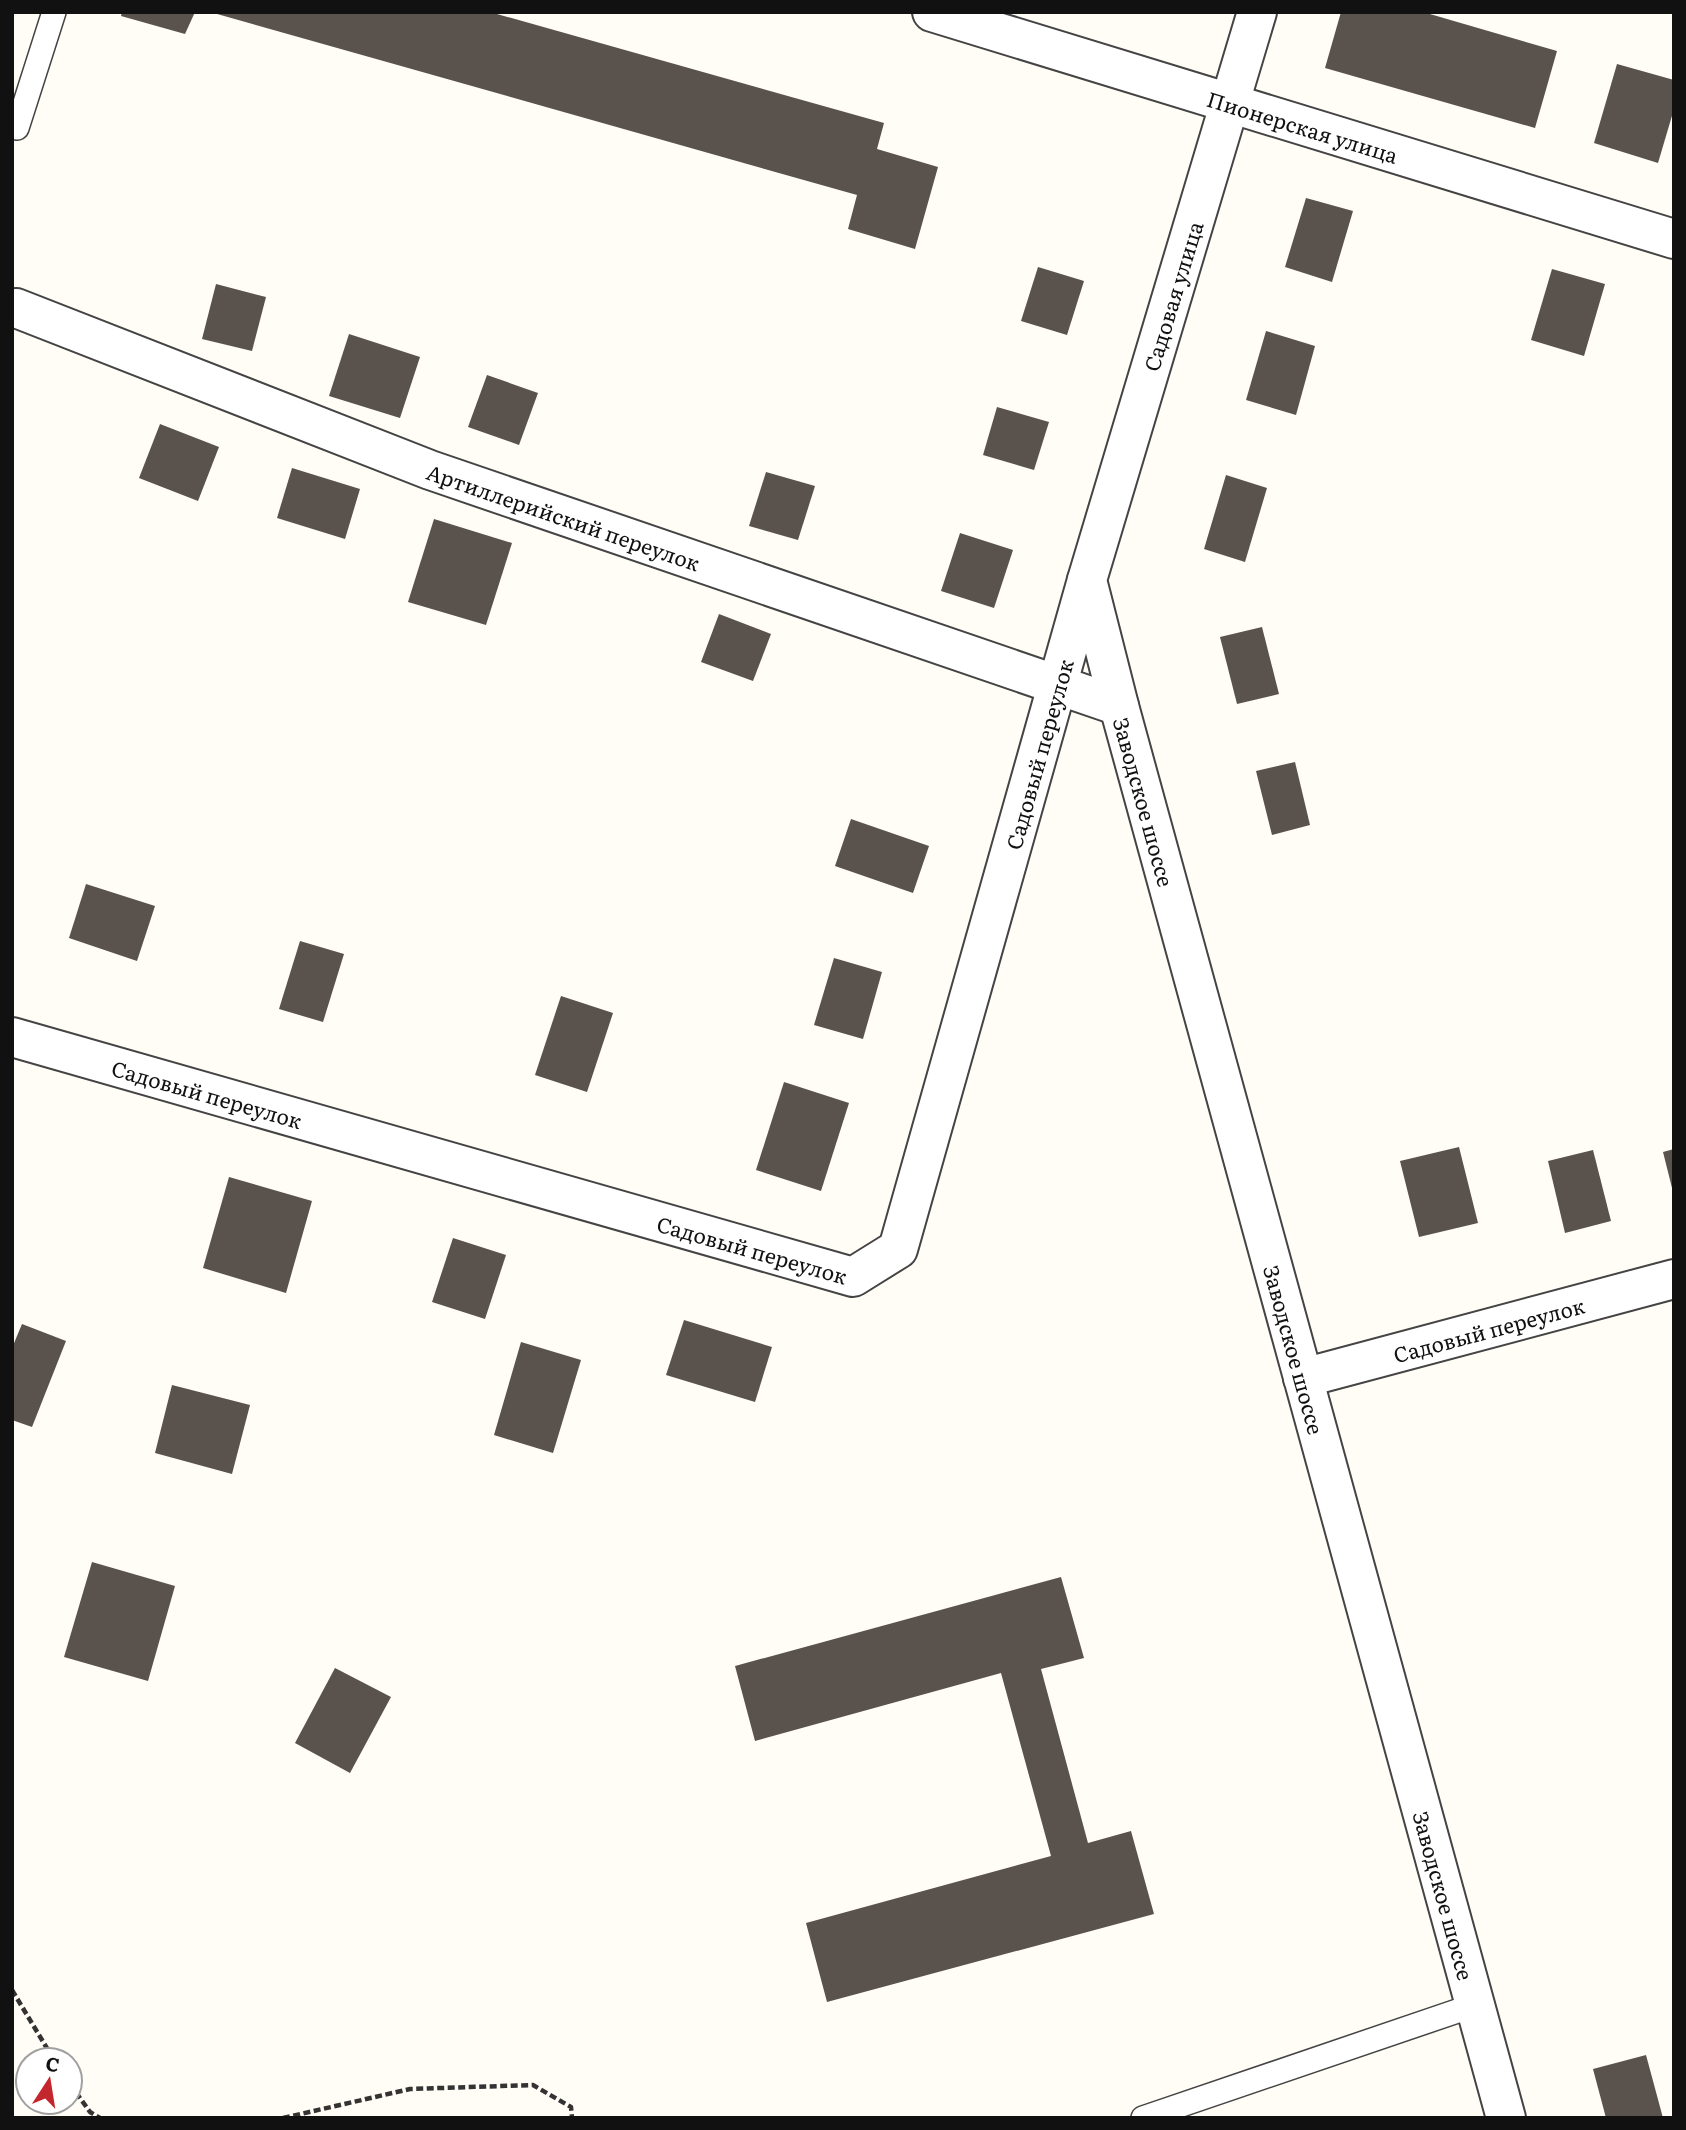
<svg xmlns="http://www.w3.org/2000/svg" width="1686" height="2130" font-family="Literata,serif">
	<rect width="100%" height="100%" fill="#fffdf5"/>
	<g fill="#5a524d">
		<polygon points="122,12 195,12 185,34 121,16"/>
		<polygon points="210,12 490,12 884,123 877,149 938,167 915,249 848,229 857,195"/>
		<polygon points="1341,12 1423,12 1557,51 1535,128 1325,68"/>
		<polygon points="1617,64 1674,80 1674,109 1658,163 1594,143"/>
		<polygon points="1306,198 1353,211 1332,282 1285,267"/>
		<polygon points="1038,267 1084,281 1067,335 1021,321"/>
		<polygon points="1552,269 1605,284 1584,356 1531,340"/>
		<polygon points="216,284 266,297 252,351 202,339"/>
		<polygon points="1266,331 1315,346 1296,415 1246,400"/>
		<polygon points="349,334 420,357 400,418 329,396"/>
		<polygon points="487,375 538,393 519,445 468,427"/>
		<polygon points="997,407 1049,422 1034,470 983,455"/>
		<polygon points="160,424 219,447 198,501 139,478"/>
		<polygon points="292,468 360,489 345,539 277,518"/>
		<polygon points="766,472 815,486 798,540 749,526"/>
		<polygon points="1226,475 1267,488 1245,562 1204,549"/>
		<polygon points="434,519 512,543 486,625 408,602"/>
		<polygon points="960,533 1013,550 994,608 941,591"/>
		<polygon points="719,614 771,634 753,681 701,662"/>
		<polygon points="1262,627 1279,694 1237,704 1220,637"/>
		<polygon points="1295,762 1310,825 1272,835 1256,771"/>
		<polygon points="851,819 929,846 913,893 835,866"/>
		<polygon points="86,884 155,906 137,961 69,938"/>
		<polygon points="300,941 344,954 323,1022 279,1009"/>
		<polygon points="834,958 882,972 863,1039 814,1025"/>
		<polygon points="561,996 613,1013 587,1092 535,1075"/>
		<polygon points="784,1082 849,1103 821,1191 756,1170"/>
		<polygon points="1459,1147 1478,1223 1419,1237 1400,1161"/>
		<polygon points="1674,1149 1674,1192 1673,1192 1663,1152"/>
		<polygon points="1593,1150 1611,1221 1565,1233 1548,1161"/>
		<polygon points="229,1177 312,1201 286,1293 203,1268"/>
		<polygon points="453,1238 506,1255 485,1319 432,1302"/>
		<polygon points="684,1320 772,1347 755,1402 666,1375"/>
		<polygon points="22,1324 66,1341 32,1427 12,1420 12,1348"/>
		<polygon points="521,1342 581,1360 553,1453 494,1435"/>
		<polygon points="172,1385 250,1405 232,1474 155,1453"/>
		<polygon points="92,1562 175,1586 148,1681 64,1657"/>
		<polygon points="1061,1577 1084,1658 1041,1669 1088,1843 1131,1831 1154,1914 827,2002 806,1923 1051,1856 1001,1673 755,1741 735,1666"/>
		<polygon points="335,1668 391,1697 350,1773 295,1743"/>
		<polygon points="1646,2055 1663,2118 1606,2118 1593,2069"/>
	</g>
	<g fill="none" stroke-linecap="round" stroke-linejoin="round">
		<defs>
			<g id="service">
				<polyline points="12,127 17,128 54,12"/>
				<polyline points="1143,2118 1475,2005"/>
			</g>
			<g id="minor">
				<path id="s1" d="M 16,308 L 430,470 L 1119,706"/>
				<path id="s2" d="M 12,1037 L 853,1277 L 898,1249 L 1087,580"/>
				<path id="s3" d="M 1303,1378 L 1674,1279"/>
			</g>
			<g id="tertiary">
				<path id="s4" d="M 932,12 L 1674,239"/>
				<path id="s5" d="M 1257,12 L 1087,580 L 1119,706 L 1506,2118"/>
			</g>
		</defs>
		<use href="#service" stroke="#444" stroke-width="26"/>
		<use href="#minor" stroke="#444" stroke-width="42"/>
		<use href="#tertiary" stroke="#444" stroke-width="42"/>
		<g stroke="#333" stroke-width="4.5" stroke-dasharray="7 3.5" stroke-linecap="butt">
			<polyline points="12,1990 54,2060"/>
			<polyline points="70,2084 90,2112 100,2118"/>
			<polyline points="283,2118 410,2089 533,2085 571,2107 572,2118"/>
		</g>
		<use href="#service" stroke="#fff" stroke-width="23"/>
		<use href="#minor" stroke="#fff" stroke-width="38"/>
		<use href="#tertiary" stroke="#fff" stroke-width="38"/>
	</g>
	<g text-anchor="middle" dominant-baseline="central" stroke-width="7" stroke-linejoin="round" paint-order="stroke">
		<g font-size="21" fill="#111" stroke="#fff">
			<text stroke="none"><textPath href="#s4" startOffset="388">Пионерская улица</textPath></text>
			<text transform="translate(1172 296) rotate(-73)">Садовая улица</text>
			<text stroke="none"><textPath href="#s1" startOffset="586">Артиллерийский переулок</textPath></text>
			<text stroke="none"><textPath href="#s2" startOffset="1442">Садовый переулок</textPath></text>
			<text stroke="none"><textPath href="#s5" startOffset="822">Заводское шоссе</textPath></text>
			<text stroke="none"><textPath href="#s2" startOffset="203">Садовый переулок</textPath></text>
			<text stroke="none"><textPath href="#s2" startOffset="770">Садовый переулок</textPath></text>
			<text stroke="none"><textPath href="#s3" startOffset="192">Садовый переулок</textPath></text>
			<text stroke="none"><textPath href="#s5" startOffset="1390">Заводское шоссе</textPath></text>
			<text stroke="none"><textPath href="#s5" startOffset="1956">Заводское шоссе</textPath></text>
		</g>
	</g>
	<rect width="1686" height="2130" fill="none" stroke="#111111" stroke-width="28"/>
	<g transform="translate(49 2081) rotate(12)"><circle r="33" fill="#ffffff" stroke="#a0a0a0" stroke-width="2"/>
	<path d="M0-5L12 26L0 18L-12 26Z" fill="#c4262e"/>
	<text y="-10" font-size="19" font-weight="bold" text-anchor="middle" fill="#111111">С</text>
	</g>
</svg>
